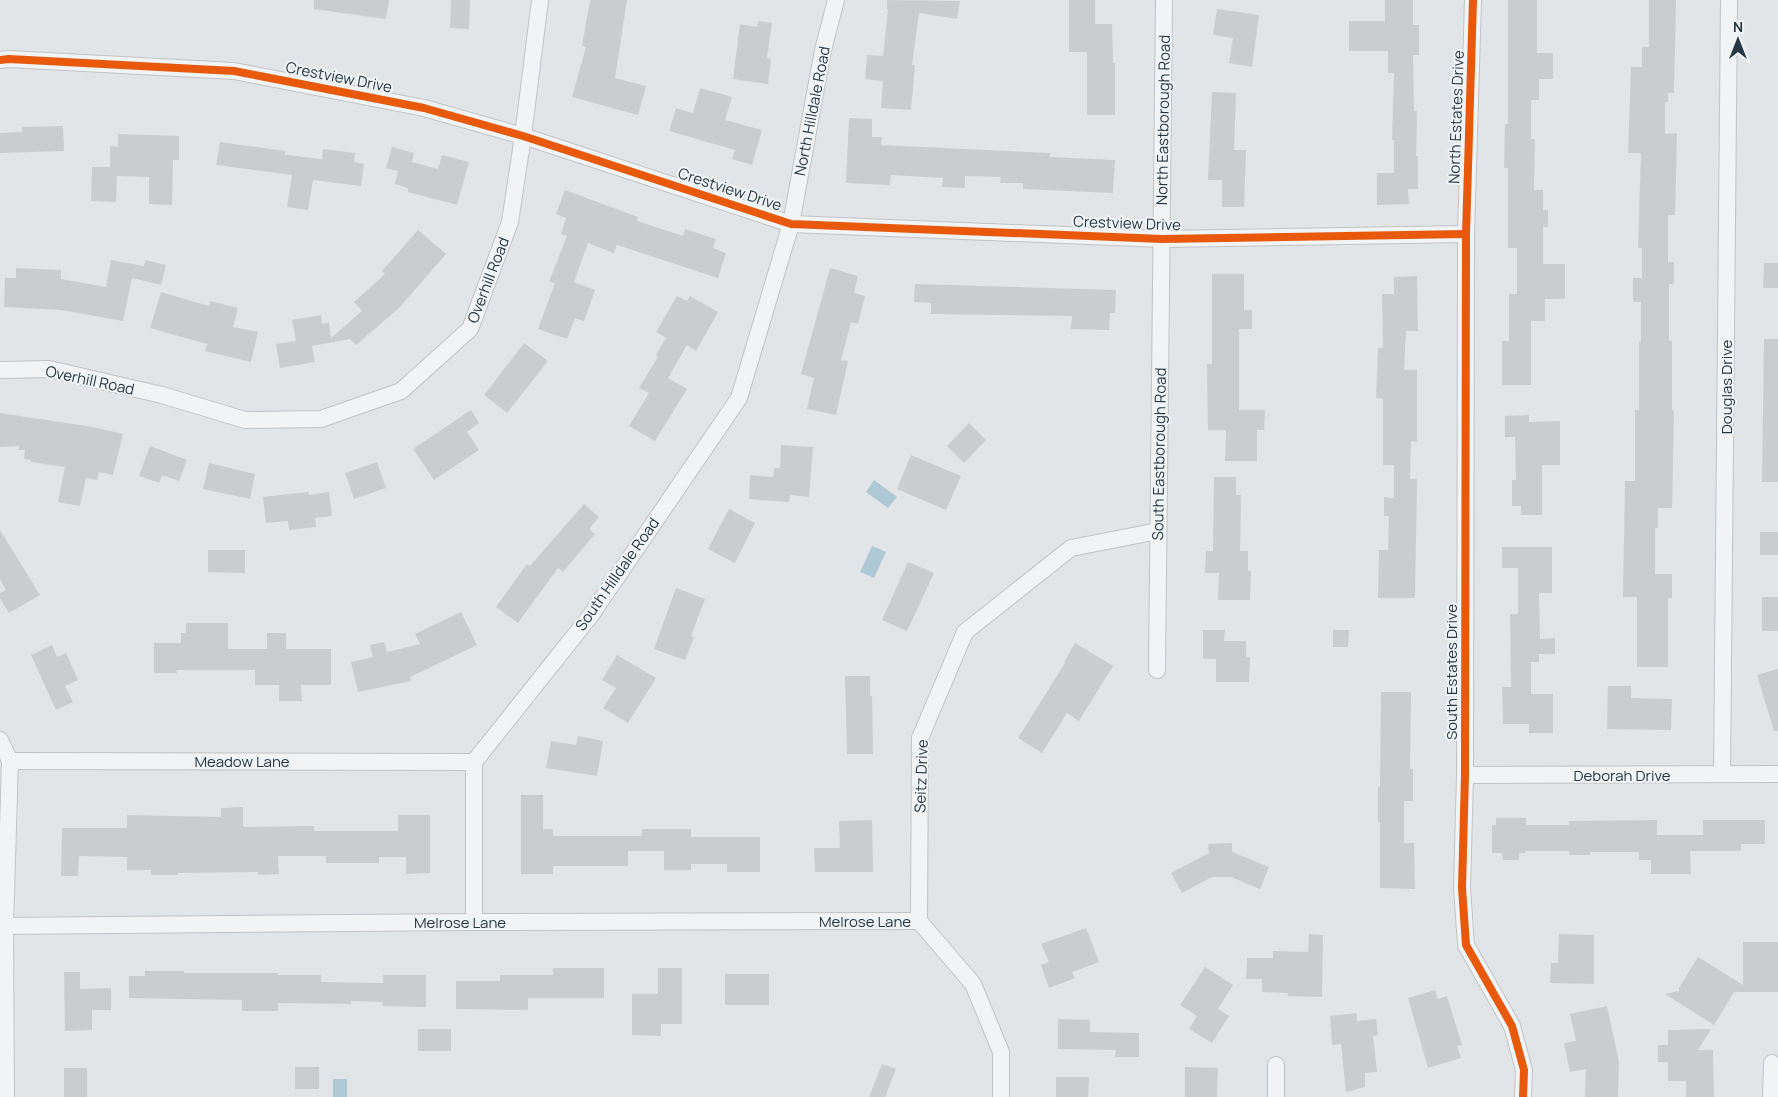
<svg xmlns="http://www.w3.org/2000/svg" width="1778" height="1097" font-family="Manrope,sans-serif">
	<rect width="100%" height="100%" fill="#e2e5e8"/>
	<g fill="#aec9d4">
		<polygon points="874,480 897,497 888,508 866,492"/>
		<polygon points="872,546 886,552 874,578 860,572"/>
		<rect x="333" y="1079" width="14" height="18"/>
	</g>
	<g fill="#cacdd0">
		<polygon points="314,0 389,0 386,19 314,9"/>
		<polygon points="451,0 470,0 469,29 450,28"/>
		<polygon points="590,0 627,0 615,78 646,86 638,115 572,97 586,47 582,46"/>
		<polygon points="887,0 960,1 957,19 919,13 912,65 915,65 911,110 881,108 883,81 865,79 867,55 883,56 888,9 887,9"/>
		<polygon points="1069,0 1095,0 1095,24 1112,24 1113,63 1115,63 1115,115 1087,115 1087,52 1069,52"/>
		<polygon points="1385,0 1413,0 1413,25 1419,25 1419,55 1413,55 1414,111 1417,111 1416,156 1418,156 1418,189 1408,189 1409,204 1377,205 1377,173 1394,173 1394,140 1392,140 1394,73 1388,73 1388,51 1349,51 1349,21 1385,21"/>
		<polygon points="1508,0 1537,0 1537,53 1553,53 1553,79 1539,79 1539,100 1531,100 1531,139 1535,139 1534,190 1543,190 1543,210 1548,210 1548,227 1543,227 1543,264 1565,264 1565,299 1545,299 1545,321 1531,321 1531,385 1502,385 1502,341 1509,341 1509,294 1517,294 1517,248 1508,248 1508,168 1504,168 1505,124 1508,124"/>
		<polygon points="1649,0 1676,0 1674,93 1668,93 1668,102 1665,102 1665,134 1677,133 1675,215 1668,215 1668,262 1674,262 1674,284 1669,284 1669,341 1672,341 1672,410 1674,410 1672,508 1658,508 1658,528 1655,528 1655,574 1672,574 1672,598 1668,598 1668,667 1637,667 1637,597 1623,597 1625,481 1635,481 1635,410 1639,410 1639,341 1641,341 1641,302 1633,302 1633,278 1642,278 1642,248 1638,248 1641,153 1628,153 1631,67 1642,67 1642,47 1649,47"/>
		<polygon points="1217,9 1259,15 1252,67 1229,63 1233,38 1213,35"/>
		<polygon points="758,21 772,23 767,58 771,59 768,84 733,79 740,24 757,27"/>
		<polygon points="700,88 732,97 725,120 762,130 752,165 732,159 735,150 669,131 676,108 693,113"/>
		<polygon points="1212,92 1236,93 1234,150 1246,150 1244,207 1222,207 1222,180 1208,180"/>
		<polygon points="849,118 872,119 872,137 882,137 881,145 1050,153 1050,157 1115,160 1113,193 1023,189 1023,183 1000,183 1001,177 965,176 965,188 942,187 943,178 891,175 890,185 846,183"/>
		<polygon points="63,126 64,151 0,153 0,133 22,132 22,127"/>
		<polygon points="118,134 179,136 179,160 173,160 172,205 149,204 149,177 117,176 116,202 91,201 92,167 110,167 110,146 118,147"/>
		<polygon points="220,142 285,151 285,155 322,159 323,149 355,153 354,162 364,164 361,186 313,180 308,210 287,207 292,175 216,165"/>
		<polygon points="392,147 414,153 412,162 438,169 442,155 469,162 457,205 408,192 408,188 395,184 398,171 386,168"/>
		<polygon points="565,190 638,217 637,221 683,236 685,229 716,239 713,248 726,253 718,278 617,245 614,253 588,243 574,282 595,290 584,321 575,318 567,339 538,329 555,283 549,282 567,236 561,234 566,218 556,214"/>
		<polygon points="418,230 446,254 399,308 356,345 350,339 312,346 315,362 280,368 276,344 296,341 292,320 321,315 322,324 329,322 331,338 362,311 354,302 385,274 382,271"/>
		<polygon points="111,260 144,266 145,260 166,265 161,285 132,278 123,321 61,310 4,307 5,278 16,278 16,268 61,270 61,279 106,287"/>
		<polygon points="1764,263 1778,263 1778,288 1763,288"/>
		<polygon points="830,268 858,276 854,293 865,296 858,324 851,322 841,360 848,361 836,415 807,409 814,378 801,374"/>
		<polygon points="1212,274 1244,274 1244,310 1252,310 1252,329 1239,329 1239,410 1265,410 1264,430 1257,430 1257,461 1225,461 1226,430 1208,430 1207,364 1212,364"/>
		<polygon points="1417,276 1418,331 1406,331 1404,370 1417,370 1417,442 1411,441 1410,479 1417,479 1415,598 1378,598 1379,550 1388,550 1389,516 1384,516 1384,497 1394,498 1394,465 1383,465 1383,399 1376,398 1378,348 1383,348 1382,294 1394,294 1394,277"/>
		<polygon points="915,284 1116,290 1115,313 1110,313 1109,330 1071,329 1072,316 931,314 931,303 914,302"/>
		<polygon points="161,292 209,306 210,301 238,308 233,327 258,332 251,362 205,351 207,344 150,328"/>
		<polygon points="677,296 687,301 690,296 718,312 696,351 687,345 668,378 687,389 655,441 629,426 649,393 639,388 658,357 656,355 666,338 656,332"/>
		<polygon points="1764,339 1778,339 1778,482 1762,482"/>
		<polygon points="524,343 548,361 507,413 484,395"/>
		<polygon points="471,410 479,423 467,432 479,450 434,480 413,449"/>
		<polygon points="0,413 93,427 123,434 113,475 99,472 97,480 86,478 80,506 58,502 65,467 31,462 31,460 24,459 25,450 19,450 19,446 0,447"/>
		<polygon points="1529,415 1529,422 1560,421 1560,465 1542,465 1542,515 1521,515 1521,506 1512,506 1512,480 1516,480 1515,437 1505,437 1505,416"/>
		<polygon points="969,423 986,440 964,463 947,446"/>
		<polygon points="781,445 813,447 809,497 790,495 789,502 749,499 750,475 773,477 774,468 780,468"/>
		<polygon points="150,446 187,460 179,481 162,475 159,483 139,476"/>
		<polygon points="911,455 961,476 946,510 897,489"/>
		<polygon points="377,462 386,488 354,499 345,473"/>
		<polygon points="209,463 255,474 250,499 203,489"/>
		<polygon points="1214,477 1236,477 1236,495 1241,495 1240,551 1248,551 1248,571 1251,571 1250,600 1218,600 1219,573 1205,573 1206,551 1213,551"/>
		<polygon points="308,492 309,495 329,492 332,516 315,518 316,527 289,530 288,521 266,523 263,497"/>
		<polygon points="584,504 599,517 589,529 595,534 563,572 558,568 518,623 496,607 527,564 530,566"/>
		<polygon points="729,509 755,523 735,563 708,549"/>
		<polygon points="0,530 40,595 9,613 0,598 0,593 6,590 0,579"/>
		<rect x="1760" y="532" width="18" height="23"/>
		<polygon points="1502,547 1552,547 1552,593 1539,593 1540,639 1555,638 1555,654 1539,654 1539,662 1531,662 1531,694 1553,694 1553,733 1529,733 1529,724 1503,724 1502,687 1511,687 1510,614 1518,614 1518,568 1502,568"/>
		<polygon points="208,550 245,550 245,573 208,572"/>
		<polygon points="908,562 934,573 907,631 882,620"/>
		<polygon points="676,588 705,599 691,636 694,637 685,660 654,649"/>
		<rect x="1762" y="597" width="16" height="34"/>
		<polygon points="461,612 477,645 410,677 411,681 358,692 351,662 373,657 370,645 384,642 387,652 420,644 415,634"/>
		<polygon points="186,623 228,623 228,649 267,649 267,633 286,633 286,649 331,649 331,685 301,685 302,701 279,701 279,685 255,685 255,670 176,670 177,673 154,673 154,643 181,643 181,633 186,633"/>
		<polygon points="1203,630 1225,630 1224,641 1246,641 1246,657 1250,657 1249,682 1216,682 1216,659 1203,659"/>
		<polygon points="1333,630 1349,630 1348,647 1333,647"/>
		<polygon points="1075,643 1113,666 1079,721 1067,713 1042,753 1018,738 1065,663 1064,662"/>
		<polygon points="52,645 57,657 66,653 78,680 65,686 73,702 56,710 31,655"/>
		<polygon points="617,655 656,678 628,723 603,708 616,688 602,680"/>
		<polygon points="1778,669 1778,731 1774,731 1757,675"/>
		<polygon points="845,676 870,676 870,696 872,696 873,754 847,754"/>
		<polygon points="1608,686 1631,686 1631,698 1672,699 1671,730 1607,729"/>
		<polygon points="1381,692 1411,692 1410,769 1413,769 1413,801 1404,801 1404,843 1414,843 1415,889 1380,888 1380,822 1378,822 1378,787 1380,787"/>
		<polygon points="578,736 603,741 597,776 546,768 551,741 576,745"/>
		<polygon points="521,795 543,795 543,829 553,829 553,836 642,836 642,829 691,829 691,837 760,837 760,872 727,872 727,864 691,864 691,870 664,870 664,851 628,851 628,866 553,866 553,874 521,874"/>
		<polygon points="243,807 243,827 314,826 314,831 398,831 398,815 430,815 430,873 406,874 406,857 379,857 379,863 326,863 326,856 278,856 279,874 258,875 258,872 178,873 178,875 151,875 151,870 127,870 127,857 79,856 78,876 61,876 62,828 127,828 127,815 221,817 221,808"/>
		<polygon points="1496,818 1526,818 1526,825 1569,825 1569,821 1657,820 1657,835 1703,835 1703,820 1765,820 1765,844 1741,844 1741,851 1690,851 1691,874 1651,874 1651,860 1639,860 1639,852 1590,852 1590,855 1569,855 1569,851 1525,851 1525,853 1519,853 1519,860 1503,860 1502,853 1492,853 1492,825 1496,825"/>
		<polygon points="872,820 873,872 815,872 814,848 840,848 839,821"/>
		<polygon points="1232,843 1232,852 1269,867 1260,889 1231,877 1212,877 1182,893 1171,873 1209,853 1208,844"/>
		<polygon points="1086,928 1099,962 1072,972 1075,978 1049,988 1041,965 1049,962 1041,944"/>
		<polygon points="1309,934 1323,935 1322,997 1288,996 1288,993 1262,992 1262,979 1246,979 1247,958 1273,958 1273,951 1308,952"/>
		<polygon points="1559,934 1594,935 1594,984 1550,983 1551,963 1558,963"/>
		<polygon points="1743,942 1778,942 1778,992 1734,992 1714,1025 1665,994 1679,991 1679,988 1698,957 1743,985"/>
		<polygon points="1205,967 1233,985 1218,1009 1229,1016 1212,1043 1189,1029 1197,1016 1180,1005"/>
		<polygon points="553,968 604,968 604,998 528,998 528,1010 456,1009 456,981 500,981 500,975 553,975"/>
		<polygon points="658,968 682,968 682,1024 661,1024 661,1036 632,1035 632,994 658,994"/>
		<polygon points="145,971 184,971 184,973 278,973 278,975 321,975 321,982 383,983 383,975 426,975 426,1007 382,1006 383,1002 351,1001 351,1004 278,1003 278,1011 242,1011 242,1000 129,998 129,976 145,976"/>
		<polygon points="64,972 80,972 80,989 111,988 111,1010 92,1010 92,1030 65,1031"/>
		<rect x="725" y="974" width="44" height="31"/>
		<polygon points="1435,990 1438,999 1447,996 1462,1045 1457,1046 1461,1058 1428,1068 1408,998"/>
		<polygon points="1607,1006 1619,1062 1618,1097 1585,1097 1586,1069 1570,1072 1564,1043 1576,1041 1570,1014"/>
		<polygon points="1357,1013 1357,1021 1376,1019 1378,1035 1373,1036 1377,1072 1365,1073 1365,1087 1346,1092 1341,1044 1332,1045 1330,1016"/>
		<polygon points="1058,1019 1090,1020 1090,1032 1139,1033 1139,1057 1115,1057 1116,1050 1058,1049"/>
		<rect x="418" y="1029" width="33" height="22"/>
		<polygon points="1711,1029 1698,1050 1713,1050 1714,1097 1686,1097 1686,1081 1668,1081 1668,1062 1658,1062 1658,1045 1668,1045 1668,1030"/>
		<polygon points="882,1064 896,1069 885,1097 869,1097"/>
		<rect x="295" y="1067" width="24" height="22"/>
		<polygon points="1185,1067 1218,1068 1217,1097 1185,1097"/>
		<rect x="64" y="1068" width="23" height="29"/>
		<polygon points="1056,1077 1089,1077 1088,1097 1056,1097"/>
	</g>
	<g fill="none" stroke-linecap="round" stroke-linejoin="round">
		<defs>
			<g id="minor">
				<polyline points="1473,0 1466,234 1465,775 1462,888 1466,945 1512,1026 1524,1070 1523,1097"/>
				<polyline points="0,60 9,59 234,71 424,108 523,136 791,224 1162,239 1466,234"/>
				<polyline points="0,370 49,369 162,395 245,420 321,419 401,391 470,329 510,222 523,136 540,0"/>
				<polyline points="1157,670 1164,0"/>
				<polyline points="0,740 10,761 5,926 6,1097"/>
				<polyline points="10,761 474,762"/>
				<polyline points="1722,774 1729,0"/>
				<polyline points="1465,775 1778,774"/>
				<polyline points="474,922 474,762 591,615 739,398 791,224 823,50 836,0"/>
				<polyline points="0,926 474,922 919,921"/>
				<polyline points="1001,1097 1001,1052 973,984 919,921 920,738 965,632 1071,548 1158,531"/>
				<polyline points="1276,1097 1276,1065"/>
				<polyline points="1771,1097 1772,1063"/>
			</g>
		</defs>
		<use href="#minor" stroke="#c0c3c6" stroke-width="18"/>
		<use href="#minor" stroke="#f2f3f4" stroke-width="16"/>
		<defs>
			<g id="cycleway">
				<polyline points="1473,0 1466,234 1465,775 1462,888 1466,945 1512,1026 1524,1070 1523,1097"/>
				<polyline points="0,60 9,59 234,71 424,108 523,136 791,224 1162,239 1466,234"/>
			</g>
		</defs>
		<use href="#cycleway" stroke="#eff4f7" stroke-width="11"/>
		<use href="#cycleway" stroke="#e8590c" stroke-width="8"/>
	</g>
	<g text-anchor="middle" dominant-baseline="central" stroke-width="4" stroke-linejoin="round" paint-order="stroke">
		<g font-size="15" fill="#273742" stroke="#eff4f7">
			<text transform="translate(339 77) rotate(11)">Crestview Drive</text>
			<text transform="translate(812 111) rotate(-79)">North Hilldale Road</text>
			<text transform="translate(1456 117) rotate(-88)">North Estates Drive</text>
			<text transform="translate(1163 120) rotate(-89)">North Eastborough Road</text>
			<text transform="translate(730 189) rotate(18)">Crestview Drive</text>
			<text transform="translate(1127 223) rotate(2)">Crestview Drive</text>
			<text transform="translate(488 280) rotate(-69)">Overhill Road</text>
			<text transform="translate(90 380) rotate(12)">Overhill Road</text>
			<text transform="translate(1726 387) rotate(-90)">Douglas Drive</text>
			<text transform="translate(1159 454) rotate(-89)">South Eastborough Road</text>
			<text transform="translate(617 574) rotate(-55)">South Hilldale Road</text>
			<text transform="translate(1451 672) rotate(-90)">South Estates Drive</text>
			<text x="242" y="761">Meadow Lane</text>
			<text x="1622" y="775">Deborah Drive</text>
			<text transform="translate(921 776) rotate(-88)">Seitz Drive</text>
			<text x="865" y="921">Melrose Lane</text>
			<text x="460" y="922">Melrose Lane</text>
		</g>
	</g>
	<g transform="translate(1738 40)" stroke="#eff4f7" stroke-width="4" paint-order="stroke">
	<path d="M0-4L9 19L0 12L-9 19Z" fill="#273742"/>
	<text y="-8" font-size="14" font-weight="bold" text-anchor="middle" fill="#273742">N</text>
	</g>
</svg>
